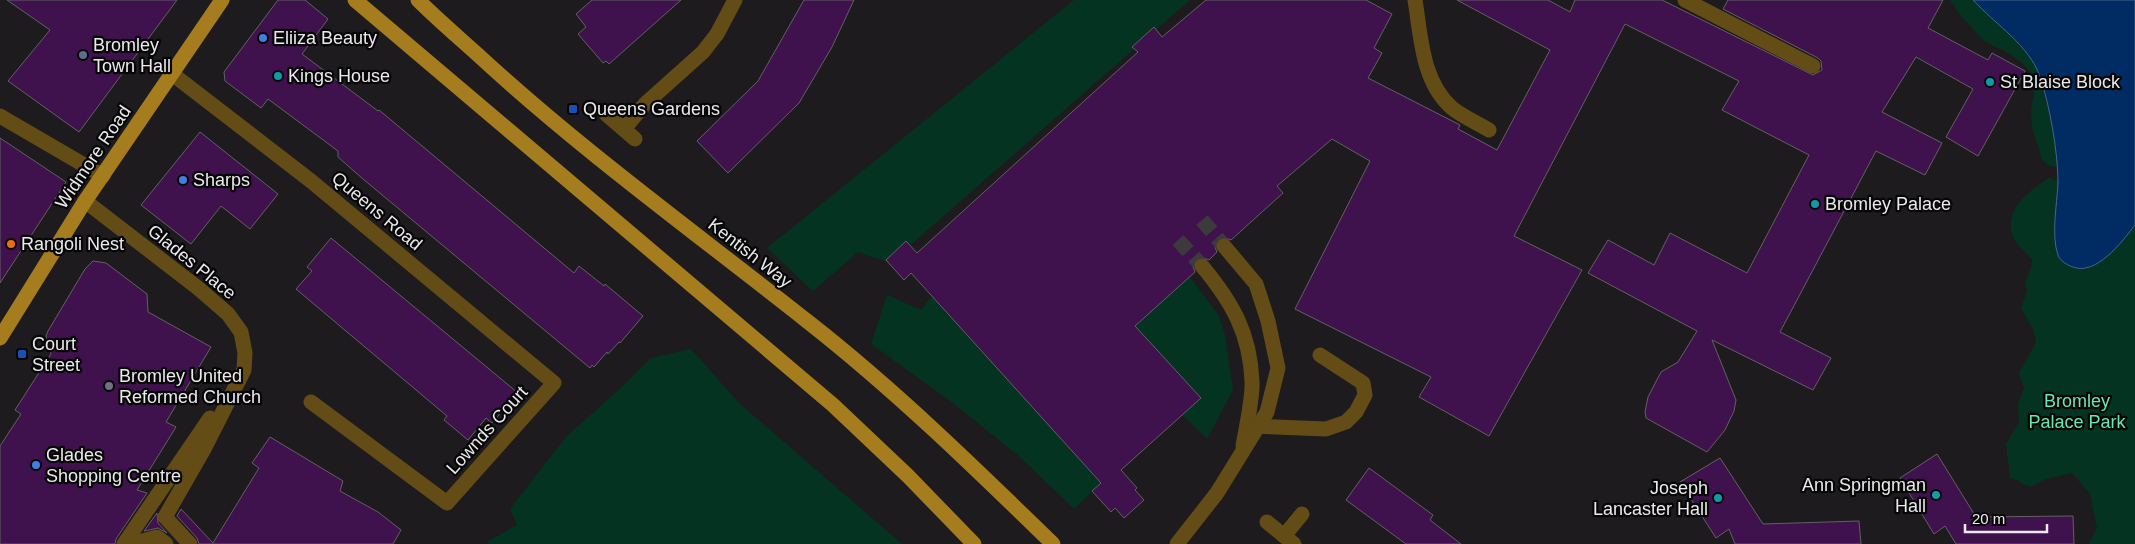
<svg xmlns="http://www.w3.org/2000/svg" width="2135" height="544" font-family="Helvetica,sans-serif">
	<rect width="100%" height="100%" fill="#1d1b1d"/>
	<g fill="#053321">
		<polygon points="1074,0 1190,0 890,263 858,252 813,291 767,248"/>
		<polygon points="1950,0 2021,0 2063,169 2048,165 2042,159 2032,128 2031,109 2034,93 2030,72 2022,63 2007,52 1984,41 1962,17"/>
		<path d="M 2049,178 L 2135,200 L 2135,544 L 2089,544 L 2097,528 L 2090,494 L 2072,473 L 2046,479 L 2030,487 L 2010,477 L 2006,444 L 2019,422 L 2018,404 L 2024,388 L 2019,373 L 2036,342 L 2033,329 L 2021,308 L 2027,291 L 2025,282 L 2031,269 L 2032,260 C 2027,253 2018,246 2014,239 C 2001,211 2029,191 2049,178 Z"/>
		<polygon points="1190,277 1219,316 1225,335 1233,390 1207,439 1183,415 1200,398 1135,326"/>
		<polygon points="887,295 921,310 932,296 1101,483 1074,509 1021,458 953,403 871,344"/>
		<polygon points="691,349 740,404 902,544 487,544 490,540 517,525 510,509 566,437 624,385 651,358"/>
	</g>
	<path fill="#002b63" stroke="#46648c" d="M 1973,0 L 2135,0 L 2135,225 C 2122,242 2096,276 2073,267 C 2067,265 2060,261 2058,255 C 2051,236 2057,204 2058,183 C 2058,153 2050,106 2040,77 C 2030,46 1995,24 1973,0 Z"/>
	<g fill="#3f114d" stroke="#636164">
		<polygon points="7,0 177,0 79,132 8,81 50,30"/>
		<polygon points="278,0 305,0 328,19 302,54 378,111 379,110 574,273 579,266 604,286 605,284 643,316 620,343 619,342 608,354 607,352 594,367 592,365 590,368 363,179 338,157 338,151 268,99 261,108 225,81 224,72"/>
		<polygon points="592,0 681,0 609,64 606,61 603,63 578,34 586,27 576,14"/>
		<polygon points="804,0 854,0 832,47 799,103 728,173 697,141 758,81"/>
		<polygon points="1206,0 1366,0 1392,14 1374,48 1382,53 1368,78 1460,125 1458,129 1497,150 1550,50 1457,0 1548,0 1570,12 1575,0 1662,0 1813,75 1822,70 1821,61 1818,58 1723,9 1728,0 1943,0 1928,28 1988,60 1992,53 2025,71 1978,156 1946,137 1973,89 1916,57 1882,112 1942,143 1925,175 1876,151 1780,332 1831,358 1813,390 1712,340 1736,400 1734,411 1725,430 1707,452 1646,418 1645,412 1648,397 1661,372 1678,362 1697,331 1588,273 1608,240 1654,265 1670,233 1747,273 1809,155 1722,110 1739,81 1625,24 1514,236 1582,270 1489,436 1419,397 1431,377 1295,309 1370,161 1332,139 1277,186 1283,193 1231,240 1223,237 1218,239 1215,247 1217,252 1209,260 1201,257 1196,259 1193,267 1195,272 1135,326 1201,398 1121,470 1137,488 1135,490 1144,500 1124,518 1115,508 1111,512 1092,491 1101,483 911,273 904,280 886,260 906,241 917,253 1138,52 1132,47 1154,27 1162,37"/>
		<polygon points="200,132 278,194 250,229 221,206 191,244 141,205"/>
		<polygon points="0,138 66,182 0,283"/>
		<polygon points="331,238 518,393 492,423 486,418 468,440 444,420 447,416 296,289 312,271 307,267"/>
		<polygon points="93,261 106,263 147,294 148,312 211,347 166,422 176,427 137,490 147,493 116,539 115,544 0,544 0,446 21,414 15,410 51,354 46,336 48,331 85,269"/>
		<polygon points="270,437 343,481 340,491 378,512 401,530 393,544 199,544 197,538 177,516 181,509 213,543 259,468 252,463"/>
		<polygon points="1937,454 1976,517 2073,516 2074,544 1956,544 1945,526 1934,534 1900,478"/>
		<polygon points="1720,458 1763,524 1859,521 1861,544 1735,544 1729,529 1716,538 1680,482"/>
		<polygon points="1369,468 1433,515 1430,520 1461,544 1406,544 1346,500"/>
		<polygon points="157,513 158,523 167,533 158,528 144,531"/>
	</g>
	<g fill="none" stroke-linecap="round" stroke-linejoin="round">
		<g stroke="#3c3a3c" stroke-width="15" stroke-dasharray="15 8" stroke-linecap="butt">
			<polyline points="1202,220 1224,246"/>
			<polyline points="1178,240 1202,266"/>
		</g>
		<g stroke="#634c16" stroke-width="15">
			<path d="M 1415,0 C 1421,37 1422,82 1452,108 C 1463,117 1478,123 1489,130"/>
			<polyline points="1685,0 1813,66"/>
			<polyline points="171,73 311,181 554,383 447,503 311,402"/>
			<polyline points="606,114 635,139"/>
			<polyline points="0,116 103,176"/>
			<polyline points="624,129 645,104 703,52 717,34 735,0"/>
			<polyline points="85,201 198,288 228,314 241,332 245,353 244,370 204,449 165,517 190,544"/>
			<path d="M 1202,266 C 1232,302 1250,333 1252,381 C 1253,399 1246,427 1243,446"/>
			<polyline points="1250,426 1326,429 1346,422 1356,412 1365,395 1363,383 1320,355"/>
			<polyline points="1267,522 1294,544"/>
			<polyline points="1284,536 1302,514"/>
			<polyline points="124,544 210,418"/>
			<polyline points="131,544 157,537 166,544"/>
			<polyline points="1177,544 1217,493 1267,412 1278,368 1268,321 1256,284 1224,246"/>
		</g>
		<g stroke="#a57d1f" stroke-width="15">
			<polyline points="355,0 833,405 908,476 974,544"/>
			<path d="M 418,0 C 437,19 457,36 477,54 C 581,150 696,233 807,321 C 894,389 974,467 1053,544"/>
			<polyline points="0,338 85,201 222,0"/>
		</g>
	</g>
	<g fill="#3f7fe0" stroke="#070607" stroke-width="2">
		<circle cx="263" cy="38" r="5"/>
		<circle cx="183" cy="180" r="5"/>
		<circle cx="36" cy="465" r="5"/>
	</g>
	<circle fill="#5c6f8a" stroke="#070607" stroke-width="2" cx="83" cy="55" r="5"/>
	<g fill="#0f9aa8" stroke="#070607" stroke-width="2">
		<circle cx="278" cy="76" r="5"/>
		<circle cx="1990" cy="82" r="5"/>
		<circle cx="1815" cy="204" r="5"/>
		<circle cx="1936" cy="495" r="5"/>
		<circle cx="1718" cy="498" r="5"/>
	</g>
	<g fill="#1a4fb4" stroke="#070607" stroke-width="2">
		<rect x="568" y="104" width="10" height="10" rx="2.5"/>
		<rect x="17" y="349" width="10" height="10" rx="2.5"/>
	</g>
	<circle fill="#e8710a" stroke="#070607" stroke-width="2" cx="11" cy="244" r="5"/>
	<circle fill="#6b7280" stroke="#070607" stroke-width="2" cx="109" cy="386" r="5"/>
	<g text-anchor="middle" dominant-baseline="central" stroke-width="4.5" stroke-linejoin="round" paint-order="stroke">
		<g font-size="18" fill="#eae9eb" stroke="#070607" text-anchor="start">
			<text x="273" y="38">Eliiza Beauty</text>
			<text x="93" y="45">Bromley<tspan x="93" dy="21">Town Hall</tspan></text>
			<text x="288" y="76">Kings House</text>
			<text x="2000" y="82">St Blaise Block</text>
			<text x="583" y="109">Queens Gardens</text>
			<text x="193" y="180">Sharps</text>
			<text x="1825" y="204">Bromley Palace</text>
			<text x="21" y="244">Rangoli Nest</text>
			<text x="32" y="344">Court<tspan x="32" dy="21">Street</tspan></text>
			<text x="119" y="376">Bromley United<tspan x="119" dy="21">Reformed Church</tspan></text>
			<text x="46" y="455">Glades<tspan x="46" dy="21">Shopping Centre</tspan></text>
			<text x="1926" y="485" text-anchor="end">Ann Springman<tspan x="1926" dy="21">Hall</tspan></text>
			<text x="1708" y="488" text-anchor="end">Joseph<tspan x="1708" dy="21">Lancaster Hall</tspan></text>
		</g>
		<g font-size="18" fill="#eae9eb" stroke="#070607">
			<text transform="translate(93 157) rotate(-56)">Widmore Road</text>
			<text transform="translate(377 211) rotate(40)">Queens Road</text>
			<text transform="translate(750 253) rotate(38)">Kentish Way</text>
			<text transform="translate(192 262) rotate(39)">Glades Place</text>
			<text transform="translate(487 430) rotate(-48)">Lownds Court</text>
		</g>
		<g font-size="18" fill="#68e8b0" stroke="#070607">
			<text x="2077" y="401">Bromley<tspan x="2077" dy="21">Palace Park</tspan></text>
		</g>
	</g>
	<path d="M1965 524v8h82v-8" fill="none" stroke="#eae9eb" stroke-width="2.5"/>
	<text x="1972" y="524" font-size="15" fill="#eae9eb" stroke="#070607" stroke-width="4" paint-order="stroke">20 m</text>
</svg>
